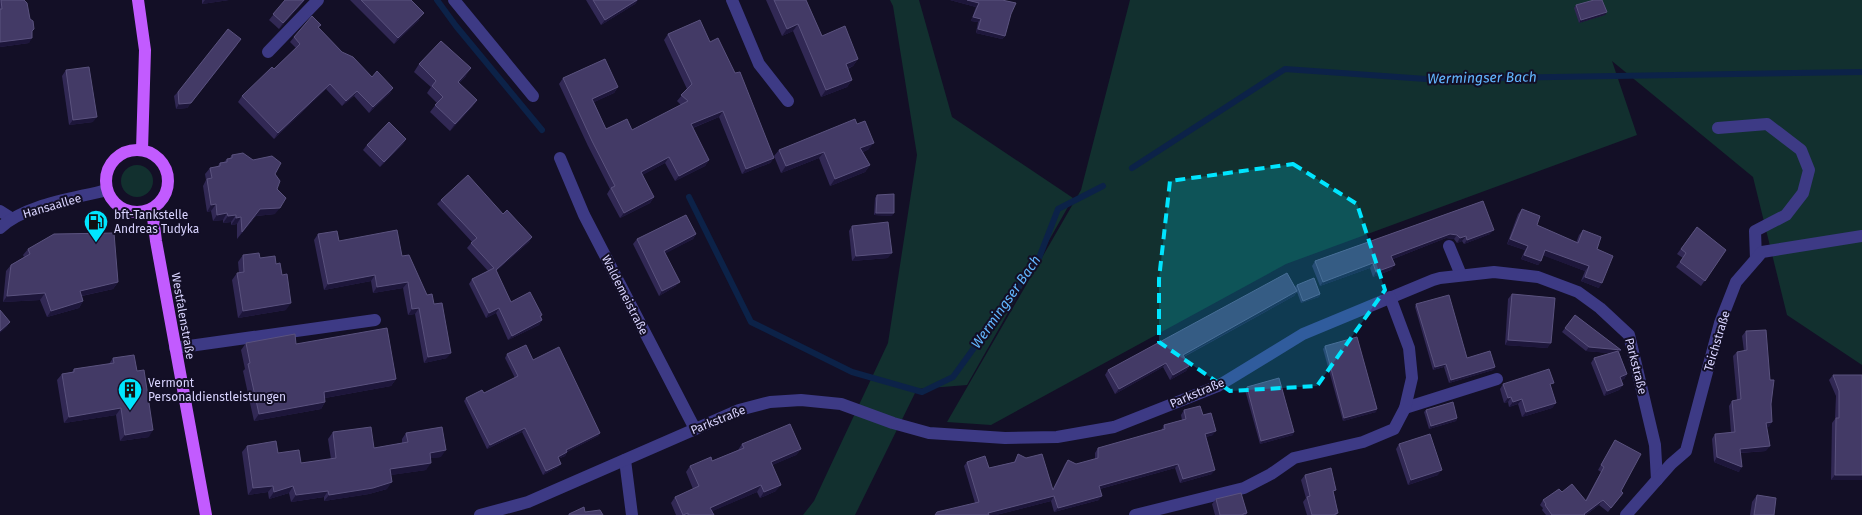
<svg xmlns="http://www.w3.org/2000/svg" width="1862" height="515" font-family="'Fira Sans',sans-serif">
	<rect width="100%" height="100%" fill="#130f26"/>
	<g fill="#12302f">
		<polygon points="890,0 919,0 952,117 1073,198 967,385 917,389 855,515 803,515 814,501 888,343 917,155 893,6"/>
		<polygon points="1130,0 1862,0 1862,365 1787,315 1753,177 1612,61 1637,135 1286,264 991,425 947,422 1081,190"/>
		<circle cx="137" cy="181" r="16"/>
	</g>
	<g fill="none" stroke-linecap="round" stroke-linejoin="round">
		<g stroke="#0c2248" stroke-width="6">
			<polyline points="437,0 456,26 542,130"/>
			<polyline points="1132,168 1285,69 1426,79 1862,72"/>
			<polyline points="689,197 751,322 852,372 922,392 953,377 1039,258 1058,209 1103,186"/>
		</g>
		<g stroke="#3d3a85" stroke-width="12">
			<polyline points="454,0 533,96"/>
			<polyline points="732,0 759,64 788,101"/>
			<polyline points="268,52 318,0"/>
			<polyline points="1718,128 1767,124 1801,150 1809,170 1803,193 1786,215 1755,231 1756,259"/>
			<polyline points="560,158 584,215 695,429"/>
			<polyline points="0,211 11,218"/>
			<path d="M 0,228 C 26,204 73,199 107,190"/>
			<polyline points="1449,246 1461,275"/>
			<polyline points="175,348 375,320"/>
			<polyline points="1405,408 1497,379"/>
			<polyline points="625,460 632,515"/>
			<polyline points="480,515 528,502 739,410 770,402 801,400 841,404 893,423 929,433 1005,438 1057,437 1114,427 1218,386 1303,334 1433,280 1440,278 1494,272 1538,277 1578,292 1600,308 1629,335 1655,445 1657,480"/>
			<polyline points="1135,515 1244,488 1271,474 1294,458 1363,442 1394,429 1405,408 1412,378 1409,348 1390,297"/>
			<polyline points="1626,515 1671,464 1686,451 1720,323 1736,282 1762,252 1862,236"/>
		</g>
		<g stroke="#c25bff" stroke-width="12">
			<polyline points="138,0 145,50 142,150"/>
			<circle cx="137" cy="181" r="31"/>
			<polyline points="152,210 156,241 206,515"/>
		</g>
	</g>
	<g fill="#312854">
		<polygon points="0,0 24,0 32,32 29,43 0,47"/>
		<polygon points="202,0 229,0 202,4"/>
		<polygon points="285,0 305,0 279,29 269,20"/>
		<polygon points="350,0 411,0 419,20 394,44"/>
		<polygon points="586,0 638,0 635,4 601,25"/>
		<polygon points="766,0 806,0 822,36 858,59 853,66 848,69 852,80 847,87 821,97 793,31 782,36"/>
		<polygon points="950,0 1002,0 1011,14 1005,36 1002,39 976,33 978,22 971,21 976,7"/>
		<polygon points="1576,5 1605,15 1579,23 1574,8"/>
		<polygon points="321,25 318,28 342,52 372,77 393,88 390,93 369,113 354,96 342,106 326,89 274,139 238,102 242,96 274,69 296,48 290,42 294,37"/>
		<polygon points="668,34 710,42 774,158 770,163 742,174 719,117 693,128 709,160 705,166 675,181 665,163 642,175 654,197 650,203 620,218 607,194 610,189 588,146 559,84 563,78 618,87 614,93 594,102 606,129 632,130 681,105 677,101 687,89 664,40"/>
		<polygon points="238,44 187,108 176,109 174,96 178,92"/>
		<polygon points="419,64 466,76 459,83 477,100 472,107 450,131 430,112 437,103 427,93 431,87 414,72"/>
		<polygon points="66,70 93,122 69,125 62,76"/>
		<polygon points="406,139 403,144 380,167 363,150 367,145"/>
		<polygon points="869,149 863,152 870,165 865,172 830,186 819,158 781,173 774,156 779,150"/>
		<polygon points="232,155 253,160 275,174 277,189 275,214 256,216 237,239 237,224 231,225 231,222 223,223 223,220 213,221 211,211 207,212 203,186 206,180 205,174 210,168 217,167 220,163 224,162 227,159 229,159"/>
		<polygon points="877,195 892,216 874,215 875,198"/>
		<polygon points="441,200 503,214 532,237 529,242 496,271 511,302 541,316 542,320 539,325 508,340 496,313 486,318 469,284 472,279 488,271 467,248 472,242 437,204"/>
		<polygon points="1483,201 1490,234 1464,244 1462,241 1457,243 1454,239 1446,238 1393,259 1391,270 1373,277 1370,268 1320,286 1312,266 1315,261"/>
		<polygon points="1522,209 1537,225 1576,243 1579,235 1583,230 1597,249 1599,288 1581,281 1585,271 1543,255 1541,261 1538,265 1521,259 1525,250 1507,244 1518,214"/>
		<polygon points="852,226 888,258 852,261 849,231"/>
		<polygon points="1697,227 1726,250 1701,286 1676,267 1683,258 1677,254"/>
		<polygon points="318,234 339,241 402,256 447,358 424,363 415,314 408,315 403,288 373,293 371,281 324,290 314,240"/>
		<polygon points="696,234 693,239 665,253 676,286 659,296 633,244 637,239"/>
		<polygon points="28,249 118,282 113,289 82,296 83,301 79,308 47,317 40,300 3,302 6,271 11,265 24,257 23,255"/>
		<polygon points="243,255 260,258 276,264 286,310 238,318 232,280 237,273 239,273 238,262"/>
		<polygon points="1297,285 1320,294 1319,297 1301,303 1297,292 1294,296 1184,357 1189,366 1186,371 1170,380 1163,367 1115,394 1105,375 1108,370 1296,290 1295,287"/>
		<polygon points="1512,294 1551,343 1547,348 1505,345 1508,299"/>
		<polygon points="1416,304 1467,358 1495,367 1493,370 1449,383 1444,367 1433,370 1415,307"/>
		<polygon points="1575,315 1621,350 1619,352 1627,374 1624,379 1621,380 1623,385 1619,390 1604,396 1591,363 1594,358 1610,353 1586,351 1562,332"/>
		<polygon points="1746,331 1769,427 1767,427 1766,451 1741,453 1739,472 1714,462 1712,439 1715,434 1731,433 1729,406 1732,401 1737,400 1733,356 1737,352 1744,351 1742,336"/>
		<polygon points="246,343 296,344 396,379 391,386 325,398 325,402 321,409 254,421 243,371 245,369 241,350"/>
		<polygon points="1325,346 1376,412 1343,421 1323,349"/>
		<polygon points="507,354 533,360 600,433 598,436 567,452 565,456 558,459 558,467 543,475 522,432 487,449 464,401 466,398 484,393 515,378 505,358"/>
		<polygon points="113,358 149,437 120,441 116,415 64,423 57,380 62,374 72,372 74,369 109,364"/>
		<polygon points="1833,375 1862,375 1862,479 1861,480 1831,480 1832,423 1835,419 1836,396 1829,380"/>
		<polygon points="1503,384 1551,388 1556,403 1552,408 1522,417 1518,404 1509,407 1508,402 1504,403 1500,389"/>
		<polygon points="1247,387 1293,435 1260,444 1245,390"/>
		<polygon points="1184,410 1203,415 1213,435 1206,437 1212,474 1180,483 1175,468 1100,489 1099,500 1054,512 1051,501 996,515 935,515 975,503 964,466 967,462 989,468 1014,462 1018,454 1053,489 1065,464 1068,460 1076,464 1095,459 1095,453 1098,448 1161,431 1164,425 1182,420 1181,415"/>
		<polygon points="1426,410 1457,418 1456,421 1429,429 1424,412"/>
		<polygon points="333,432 374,448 402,443 402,439 406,433 441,457 430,458 426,470 390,475 387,489 369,494 324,501 324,497 291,502 289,493 269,499 268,492 248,495 242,452 247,446 278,453 301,463 331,459 328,439"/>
		<polygon points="1615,440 1621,491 1623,493 1608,512 1599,505 1586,515 1546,515 1542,510 1543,508 1540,505 1543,500 1562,492 1585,501 1601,472 1598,470"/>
		<polygon points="742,444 801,449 796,455 772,465 776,491 760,498 757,492 712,511 714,515 676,515 671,503 675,497 693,489 686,472 690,466 712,461 738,450"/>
		<polygon points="1399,444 1438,475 1408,485 1396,449"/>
		<polygon points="1305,475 1334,494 1337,515 1307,515 1303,502 1306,498 1301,480"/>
		<polygon points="1757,495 1774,515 1750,515 1752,502"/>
		<polygon points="1216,499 1247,513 1246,515 1215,515 1212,504"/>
	</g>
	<g fill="#1d163a">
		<polygon points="205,0 229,0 202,4"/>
		<polygon points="304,0 305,0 279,29 283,23"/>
		<polygon points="638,0 635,4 601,25 605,20"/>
		<polygon points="950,0 967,0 979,3 976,7"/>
		<polygon points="1607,12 1605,15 1579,23 1581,20"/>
		<polygon points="424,13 419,20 394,44 398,38"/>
		<polygon points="973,17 981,19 978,22 971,21"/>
		<polygon points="798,24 793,31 782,36 787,29"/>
		<polygon points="978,29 1005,36 1002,39 976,33"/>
		<polygon points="32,38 29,43 0,47 0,42"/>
		<polygon points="238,44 187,108 176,109 179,104"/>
		<polygon points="858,59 853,66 841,71 846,64"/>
		<polygon points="471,68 466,76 453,89 458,82"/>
		<polygon points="852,80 847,87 821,97 826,90"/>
		<polygon points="330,84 326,89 274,139 278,133"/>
		<polygon points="618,87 614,93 588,105 592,99"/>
		<polygon points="393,88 390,93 369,113 373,107"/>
		<polygon points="357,91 354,96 342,106 346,101"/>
		<polygon points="477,100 472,107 450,131 455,124"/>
		<polygon points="723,111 719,117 687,130 691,124"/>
		<polygon points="97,117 93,122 69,125 73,120"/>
		<polygon points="406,139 403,144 380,167 384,162"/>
		<polygon points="874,143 869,149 856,155 860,148"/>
		<polygon points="824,152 819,158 781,173 786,166"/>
		<polygon points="669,157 665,163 637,178 641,172"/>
		<polygon points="774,158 770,163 742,174 746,169"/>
		<polygon points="709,160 705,166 675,181 679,176"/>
		<polygon points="870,165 865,172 830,186 835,179"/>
		<polygon points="654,197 650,203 620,218 624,213"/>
		<polygon points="216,204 211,211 207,212 211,205"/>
		<polygon points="280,208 275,214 256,216 237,239 260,209"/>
		<polygon points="227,213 223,220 213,221 217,215"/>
		<polygon points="876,213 894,213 892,216 874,215"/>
		<polygon points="236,215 231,222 223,223 228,216"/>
		<polygon points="241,217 237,224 231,225 236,218"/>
		<polygon points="1494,230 1490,234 1464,244 1467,240"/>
		<polygon points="696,234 693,239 661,256 664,251"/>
		<polygon points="1450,234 1457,235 1454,239 1446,238 1388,261 1391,256"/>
		<polygon points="1466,236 1462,241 1457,243 1460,238"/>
		<polygon points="532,237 529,242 492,275 496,270"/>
		<polygon points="1510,239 1528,246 1525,250 1507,244"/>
		<polygon points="1545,250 1589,266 1585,271 1542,255"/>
		<polygon points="892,253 888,258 852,261 856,256"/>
		<polygon points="1524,255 1541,261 1538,265 1521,259"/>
		<polygon points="1373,263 1370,268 1320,286 1323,282"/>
		<polygon points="1395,265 1391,270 1373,277 1376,272"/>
		<polygon points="375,275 371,281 324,290 328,284"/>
		<polygon points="1585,277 1602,283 1599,288 1581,281"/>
		<polygon points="118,282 113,289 76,297 80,291"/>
		<polygon points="408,282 403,288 373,293 377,287"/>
		<polygon points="680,282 676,286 659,296 662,291"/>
		<polygon points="1297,291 1294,296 1179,359 1183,355"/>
		<polygon points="45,293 40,300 3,302 7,296"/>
		<polygon points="1320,294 1319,297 1301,303 1303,301"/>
		<polygon points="83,301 79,308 47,317 51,311"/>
		<polygon points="291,303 286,310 238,318 243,311"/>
		<polygon points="419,308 415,314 408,315 412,309"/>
		<polygon points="499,308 496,313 486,318 489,313"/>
		<polygon points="542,320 539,325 508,340 512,336"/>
		<polygon points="10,322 7,327 0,333 0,331"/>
		<polygon points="1508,340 1551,343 1547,348 1505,345"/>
		<polygon points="1589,347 1621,350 1618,354 1586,351"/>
		<polygon points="451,353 447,358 424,363 428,357"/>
		<polygon points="1166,363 1163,367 1115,394 1119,389"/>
		<polygon points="1446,364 1444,367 1433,370 1435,367"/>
		<polygon points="1189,366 1186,371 1170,380 1173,375"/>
		<polygon points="1495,367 1493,370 1449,383 1451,380"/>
		<polygon points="1627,374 1624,379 1616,382 1620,377"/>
		<polygon points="396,379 391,386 319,399 324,392"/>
		<polygon points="1623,385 1619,390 1604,396 1607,391"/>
		<polygon points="1511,397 1508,402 1504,403 1508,398"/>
		<polygon points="1522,399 1518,404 1509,407 1513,402"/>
		<polygon points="325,402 321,409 254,421 259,414"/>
		<polygon points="1556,403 1552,408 1522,417 1526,412"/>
		<polygon points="121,408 116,415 64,423 69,417"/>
		<polygon points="1377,409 1376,412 1343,421 1344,418"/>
		<polygon points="1457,418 1456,421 1429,429 1431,426"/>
		<polygon points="1772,422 1769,427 1763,428 1766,423"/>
		<polygon points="525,428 522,432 487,449 490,445"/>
		<polygon points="153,430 149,437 120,441 125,435"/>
		<polygon points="1216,431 1213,435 1202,438 1205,434"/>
		<polygon points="1294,432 1293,435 1260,444 1261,441"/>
		<polygon points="600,433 598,436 567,452 565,456 555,460 558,457 566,450"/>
		<polygon points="1770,446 1766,451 1737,453 1740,449"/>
		<polygon points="801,449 796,455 766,468 771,462"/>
		<polygon points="446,450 441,457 425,459 430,453"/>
		<polygon points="1717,457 1742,467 1739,472 1714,462"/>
		<polygon points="431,463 426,470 385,476 390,469"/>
		<polygon points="561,464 558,467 543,475 546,471"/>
		<polygon points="1178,464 1175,468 1096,490 1099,486"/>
		<polygon points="1215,470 1212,474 1180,483 1183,479"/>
		<polygon points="1442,470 1438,475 1408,485 1411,480"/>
		<polygon points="1835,475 1862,475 1862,479 1861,480 1831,480"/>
		<polygon points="392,482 387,489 369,494 324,501 329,495"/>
		<polygon points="761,485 757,492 706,514 710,508"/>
		<polygon points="781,485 776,491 760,498 764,492"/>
		<polygon points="273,486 268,492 248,495 253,488"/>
		<polygon points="293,486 289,493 269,499 274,492"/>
		<polygon points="328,491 324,497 291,502 296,495"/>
		<polygon points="1054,496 1051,501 996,515 987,515 988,513"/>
		<polygon points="1102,496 1099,500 1054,512 1058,508"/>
		<polygon points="1603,500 1599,505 1586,515 1584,515"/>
	</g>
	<g fill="#433a66" stroke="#5a527e">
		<polygon points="1,0 24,0 27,3 30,19 33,21 34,29 32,31 32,38 0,42 0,9 2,9"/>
		<polygon points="285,0 304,0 283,23 273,14"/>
		<polygon points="361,0 411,0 424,13 398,38"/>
		<polygon points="593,0 637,0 605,20"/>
		<polygon points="774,0 806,0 822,36 845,26 858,59 846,64 852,80 826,90 798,24 787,29"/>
		<polygon points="967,0 1002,0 1016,3 1011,14 1005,36 978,29 981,19 973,17 979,3"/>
		<polygon points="1594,0 1602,0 1607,12 1581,20 1576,5"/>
		<polygon points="312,16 321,25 318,27 342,52 353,57 372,77 377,71 393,88 373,107 357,91 346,101 330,84 278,133 242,96 272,67 274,69 300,44 294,37"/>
		<polygon points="700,20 710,42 718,38 735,73 740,72 774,158 746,169 723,111 691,124 709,160 679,176 669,157 641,172 654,197 624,213 611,188 615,186 592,141 563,78 605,59 618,87 592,99 606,129 627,119 632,130 688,101 681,95 692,84 668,34"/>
		<polygon points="228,29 241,39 191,103 179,104 178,92"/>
		<polygon points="441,41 471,68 458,82 477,100 455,124 435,105 443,97 432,86 436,81 419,64"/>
		<polygon points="89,67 97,117 73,120 66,70"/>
		<polygon points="855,119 857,124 865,121 874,143 860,148 870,165 835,179 824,152 786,166 779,150"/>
		<polygon points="389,122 406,139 384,162 367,145"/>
		<polygon points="243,153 253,160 272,156 281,163 275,174 280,181 277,189 286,198 280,208 260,209 242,232 241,217 236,218 236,215 228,216 227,213 217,215 216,204 211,205 207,179 212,178 210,168 220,166 220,163 227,162 227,159 232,158 232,155"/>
		<polygon points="468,175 503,214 507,210 532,237 496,270 511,302 530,292 542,315 540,316 542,320 512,336 499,308 489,313 472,279 494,268 471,243 477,238 441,200"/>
		<polygon points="894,194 894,213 876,213 877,195"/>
		<polygon points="1483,201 1494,230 1467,240 1466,236 1460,238 1457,235 1450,234 1391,256 1395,265 1376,272 1373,263 1323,282 1315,261"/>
		<polygon points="1522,209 1540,216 1537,225 1578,243 1583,230 1601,237 1597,249 1613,256 1602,283 1585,277 1589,266 1545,250 1541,261 1524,255 1528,246 1510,239"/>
		<polygon points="686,215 696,234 664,251 680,282 662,291 637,239"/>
		<polygon points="888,222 892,253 856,256 852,226"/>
		<polygon points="1697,227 1726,250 1705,281 1680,262 1686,253 1681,249"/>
		<polygon points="397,230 402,256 409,255 427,295 432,294 434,304 442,303 451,353 428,357 419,308 412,309 408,282 377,287 375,275 328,284 318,234 337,231 339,241"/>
		<polygon points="114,233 118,282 80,291 83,301 51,311 45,293 7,296 11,265 30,254 28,249 54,234"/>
		<polygon points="259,253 260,258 275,256 276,264 280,263 282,275 287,274 291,303 243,311 237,273 244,272 243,255"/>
		<polygon points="1287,273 1297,291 1183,355 1189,366 1173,375 1166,363 1119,389 1108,370"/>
		<polygon points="1314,278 1320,294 1303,301 1297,285"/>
		<polygon points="1512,294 1555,298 1551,343 1508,340"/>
		<polygon points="1449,295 1467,358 1490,351 1495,367 1451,380 1446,364 1435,367 1416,304"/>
		<polygon points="0,310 10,322 0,331"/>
		<polygon points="1575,315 1621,350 1589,347 1565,328"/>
		<polygon points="387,328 396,379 324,392 325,402 259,414 248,364 250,363 246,343 295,334 296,344"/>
		<polygon points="1766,330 1770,380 1774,380 1771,404 1772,422 1766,423 1770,446 1740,449 1742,467 1717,457 1715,434 1735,432 1732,401 1741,399 1737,352 1747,350 1746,331"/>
		<polygon points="1357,337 1377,409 1344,418 1325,346"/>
		<polygon points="526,345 533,360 559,347 600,433 566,450 567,452 558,457 561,464 546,471 525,428 490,445 466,398 482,390 484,393 518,376 507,354"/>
		<polygon points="1618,351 1627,374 1620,377 1623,385 1607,391 1594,358"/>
		<polygon points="134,355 137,371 144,370 153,430 125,435 121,408 69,417 62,374 74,372 74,369 114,363 113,358"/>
		<polygon points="1549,369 1554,383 1550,384 1556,403 1526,412 1522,399 1513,402 1511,397 1508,398 1503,384"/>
		<polygon points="1833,375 1862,375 1862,475 1835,475 1836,418 1839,418 1839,391"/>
		<polygon points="1279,378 1294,432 1261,441 1247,387"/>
		<polygon points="1453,402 1457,418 1431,426 1426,410"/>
		<polygon points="1200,406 1203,415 1211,413 1216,431 1205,434 1215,470 1183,479 1178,464 1099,486 1102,496 1058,508 1054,496 988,513 989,515 935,515 937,512 979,502 967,462 985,456 989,468 1015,462 1018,454 1026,458 1042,454 1053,490 1068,460 1076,464 1098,458 1098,448 1165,429 1164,425 1186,419 1184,410"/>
		<polygon points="790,424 801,449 771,462 781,485 764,492 761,485 710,508 714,515 688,515 688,513 683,515 675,497 699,486 690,466 711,457 712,461 744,448 742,444"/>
		<polygon points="371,427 374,448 408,442 406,433 442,427 446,450 430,453 431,463 390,469 392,482 373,488 329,495 328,491 296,495 293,486 274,492 273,486 253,488 247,446 276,441 278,453 299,450 301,463 336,458 333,432"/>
		<polygon points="1430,434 1442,470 1411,480 1399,444"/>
		<polygon points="1615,440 1641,454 1621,491 1623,493 1611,508 1603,500 1584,514 1585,515 1552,515 1545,505 1546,504 1543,500 1559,489 1562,492 1572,484 1586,501 1604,467 1601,465"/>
		<polygon points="1331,468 1336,490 1333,491 1338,513 1335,514 1335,515 1312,515 1307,497 1310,496 1305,475"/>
		<polygon points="1241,493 1247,513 1243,514 1243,515 1220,515 1216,499"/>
		<polygon points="1757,495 1776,498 1774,515 1754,515"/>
		<polygon points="584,507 585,512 600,510 603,515 569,515 569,514"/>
	</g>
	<path fill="#00e5ff" fill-opacity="0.2" stroke="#00e5ff" stroke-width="4" stroke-dasharray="10 6" stroke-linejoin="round" d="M 1293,164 L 1357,204 L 1385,290 L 1317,386 L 1230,391 L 1159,342 L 1159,279 L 1170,181 Z"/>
	<defs>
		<symbol id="fuel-pin" viewBox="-11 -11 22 30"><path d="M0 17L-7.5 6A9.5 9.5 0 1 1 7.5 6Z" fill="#00e5ff" stroke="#130f26"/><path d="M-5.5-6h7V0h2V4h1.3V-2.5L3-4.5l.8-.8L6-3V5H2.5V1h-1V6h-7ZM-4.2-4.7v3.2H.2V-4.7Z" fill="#111"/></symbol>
		<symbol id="building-pin" viewBox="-11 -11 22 30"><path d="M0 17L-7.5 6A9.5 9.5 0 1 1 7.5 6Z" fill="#00e5ff" stroke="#130f26"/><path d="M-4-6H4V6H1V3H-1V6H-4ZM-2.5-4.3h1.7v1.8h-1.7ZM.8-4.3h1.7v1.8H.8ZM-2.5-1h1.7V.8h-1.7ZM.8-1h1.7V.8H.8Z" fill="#111"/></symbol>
	</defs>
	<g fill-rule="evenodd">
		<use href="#fuel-pin" x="82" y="208" width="28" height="38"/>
		<use href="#building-pin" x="116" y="376" width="28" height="38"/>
	</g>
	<g text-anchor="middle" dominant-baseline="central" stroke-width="4" stroke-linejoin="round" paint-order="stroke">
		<g font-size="12" fill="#d9d4ff" stroke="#130f26">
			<text transform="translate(52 206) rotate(-16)">Hansaallee</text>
			<text transform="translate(625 295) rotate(63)">Waldemeistraße</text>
			<text transform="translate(183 316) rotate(80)">Westfalenstraße</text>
			<text transform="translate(1717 341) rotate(-73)">Teichstraße</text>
			<text transform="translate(1636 366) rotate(76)">Parkstraße</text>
			<text transform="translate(1197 393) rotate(-23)">Parkstraße</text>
			<text transform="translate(718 420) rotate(-22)">Parkstraße</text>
		</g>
		<g font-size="12" fill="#d9d4ff" stroke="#130f26" text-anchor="start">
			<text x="114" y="215">bft-Tankstelle<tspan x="114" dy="14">Andreas Tudyka</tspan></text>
			<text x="148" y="383">Vermont<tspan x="148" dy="14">Personaldienstleistungen</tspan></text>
		</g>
		<g font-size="14" font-style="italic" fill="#62b6ff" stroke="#130f26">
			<text transform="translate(1482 78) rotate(-1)">Wermingser Bach</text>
			<text transform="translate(1006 302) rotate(-55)">Wermingser Bach</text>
		</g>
	</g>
</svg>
